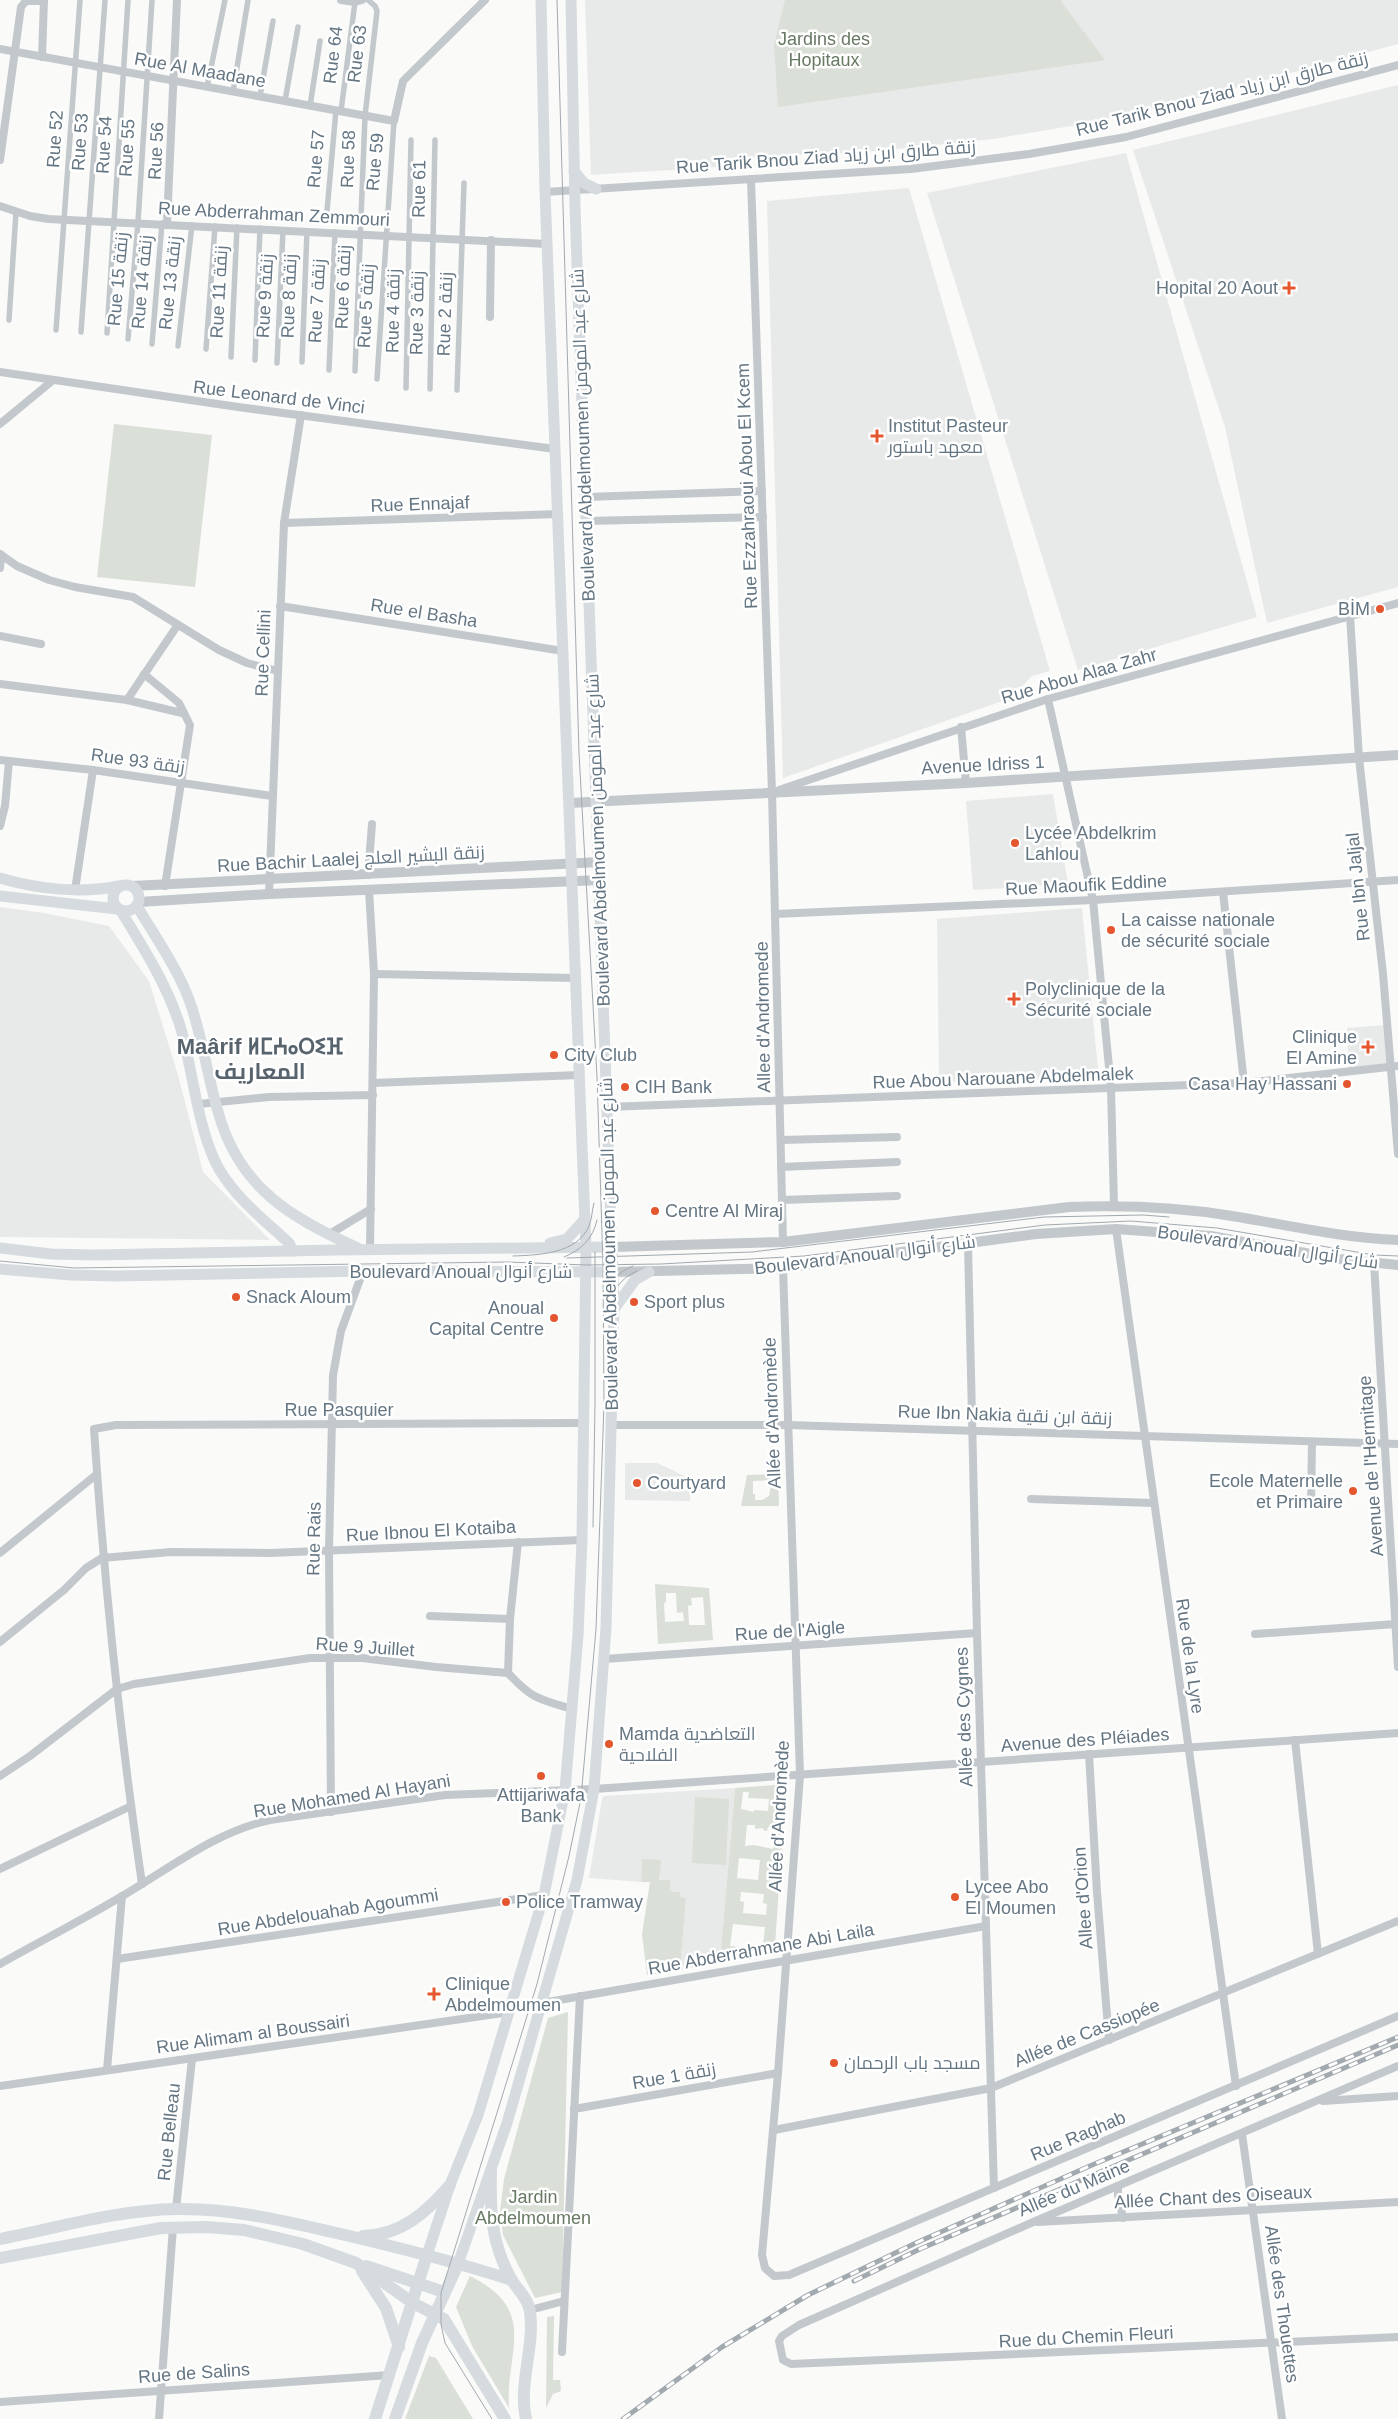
<svg xmlns="http://www.w3.org/2000/svg" width="1398" height="2419" font-family="Helvetica,Cairo,'Noto Sans Tifinagh',sans-serif">
	<rect width="100%" height="100%" fill="#fafaf8"/>
	<g fill="#e8e9e9">
		<polygon points="585,0 1398,0 1398,44 1181,103 1077,125 993,139 877,151 741,158 734,166 591,175"/>
		<polygon points="1398,85 1398,587 1267,623 1225,427 1133,150"/>
		<polygon points="1126,153 1257,617 1078,670 927,193"/>
		<polygon points="909,188 1050,671 1032,676 1011,698 783,778 767,201"/>
		<polygon points="1053,794 1068,884 973,890 966,801"/>
		<polygon points="0,907 44,913 109,926 149,981 178,1075 203,1172 270,1240 0,1237"/>
		<polygon points="1082,908 1099,1079 939,1082 937,919"/>
		<polygon points="1386,1025 1389,1067 1349,1071 1347,1028"/>
		<polygon points="625,1463 657,1463 691,1479 690,1501 625,1500"/>
		<polygon points="735,1788 720,1962 680,1970 686,1898 680,1897 680,1892 670,1891 642,1859 641,1882 589,1878 602,1799 604,1796"/>
	</g>
	<g fill="#dadfd7" fill-rule="evenodd">
		<polygon points="785,0 1060,0 1105,60 778,107 774,45"/>
		<polygon points="114,424 212,435 195,587 97,577"/>
		<path d="M 778,1474 L 779,1506 L 741,1506 L 747,1475 ZM 772,1480 L 769,1496 L 762,1500 L 755,1500 L 755,1494 L 753,1494 L 753,1481 Z"/>
		<path d="M 655,1584 L 709,1588 L 713,1640 L 658,1644 ZM 666,1593 L 676,1593 L 677,1613 L 683,1612 L 684,1621 L 665,1622 L 664,1603 L 666,1602 ZM 703,1597 L 705,1625 L 689,1625 L 688,1606 L 692,1605 L 691,1598 Z"/>
		<path d="M 775,1785 L 785,1796 L 775,1946 L 767,1954 L 720,1962 L 735,1788 ZM 743,1792 L 749,1792 L 748,1798 L 769,1799 L 768,1811 L 754,1810 L 754,1812 L 741,1809 ZM 747,1825 L 755,1825 L 755,1829 L 763,1828 L 763,1830 L 767,1831 L 768,1827 L 777,1828 L 777,1845 L 774,1845 L 773,1849 L 754,1845 L 745,1846 ZM 739,1858 L 760,1860 L 758,1880 L 737,1878 ZM 741,1892 L 764,1894 L 763,1903 L 767,1904 L 766,1915 L 743,1913 L 744,1902 L 740,1901 ZM 733,1924 L 765,1927 L 763,1946 L 748,1944 L 747,1948 L 730,1946 Z"/>
		<polygon points="695,1797 729,1799 726,1865 692,1863"/>
		<polygon points="642,1859 661,1860 659,1880 670,1880 670,1891 680,1892 680,1897 686,1898 680,1970 647,1975 642,1934 650,1882 641,1882"/>
		<polygon points="568,2012 562,2292 535,2298 503,2235 500,2211 504,2179 548,2018"/>
		<path d="M 470,2276 C 540,2311 505,2351 509,2408 L 472,2346 L 456,2307 Z"/>
		<polygon points="554,2316 553,2380 560,2380 561,2391 553,2394 546,2408 547,2317"/>
		<polygon points="429,2356 436,2358 473,2419 405,2419"/>
	</g>
	<g fill="none" stroke-linecap="round" stroke-linejoin="round">
		<g stroke="#c3c8cc" stroke-width="5.5">
			<polyline points="207,87 225,0"/>
			<polyline points="233,92 248,0"/>
			<polyline points="260,96 273,21"/>
			<polyline points="285,101 298,27"/>
			<polyline points="310,106 320,41"/>
			<polyline points="341,111 355,2"/>
			<polyline points="327,211 336,110"/>
			<polyline points="9,320 16,212"/>
			<polyline points="56,330 80,0"/>
			<polyline points="81,332 105,0"/>
			<polyline points="107,333 128,0"/>
			<polyline points="128,339 138,222 152,0"/>
			<polyline points="152,344 162,223"/>
			<polyline points="178,346 192,225"/>
			<polyline points="206,349 215,226"/>
			<polyline points="231,357 237,227"/>
			<polyline points="255,360 260,228"/>
			<polyline points="302,362 307,231"/>
			<polyline points="277,363 283,230"/>
			<polyline points="329,370 335,232"/>
			<polyline points="355,371 365,116 377,11 375,6 368,0"/>
			<polyline points="377,379 394,121"/>
			<polyline points="406,388 411,140"/>
			<polyline points="430,389 435,140"/>
			<polyline points="457,390 464,183"/>
		</g>
		<g stroke="#c3c8cc" stroke-width="8">
			<polyline points="341,0 355,2 362,0"/>
			<polyline points="0,49 394,121 403,81 485,0"/>
			<polyline points="42,57 44,0"/>
			<polyline points="0,160 21,7 26,1 44,1"/>
			<polyline points="751,179 772,792 783,1242"/>
			<polyline points="545,192 911,169 1029,154 1126,137 1398,65"/>
			<polyline points="0,206 30,216 48,219 547,244"/>
			<polyline points="167,223 177,0"/>
			<polyline points="490,317 491,240"/>
			<polyline points="0,372 238,407 555,449"/>
			<polyline points="0,424 52,381"/>
			<polyline points="586,497 762,491"/>
			<polyline points="586,521 763,517"/>
			<polyline points="284,523 558,514"/>
			<polyline points="0,554 17,566 49,580 75,587 133,597 219,650 247,663 278,671"/>
			<polyline points="0,568 1,555"/>
			<polyline points="280,606 563,651"/>
			<polyline points="1350,616 1359,758 1383,974 1398,1154"/>
			<polyline points="0,636 41,644"/>
			<polyline points="144,674 179,703 190,725 165,886"/>
			<polyline points="0,684 127,700 182,713"/>
			<polyline points="1048,699 1093,900 1111,1088 1114,1205"/>
			<polyline points="127,700 177,626"/>
			<polyline points="961,727 966,783"/>
			<polyline points="0,760 93,770 272,796"/>
			<polyline points="779,790 1048,699 1398,603"/>
			<polyline points="0,826 5,806 9,761"/>
			<polyline points="368,875 372,824"/>
			<polyline points="75,890 93,770"/>
			<polyline points="369,890 374,974 370,1249"/>
			<polyline points="1223,892 1244,1083"/>
			<polyline points="269,894 284,523 301,415"/>
			<polyline points="775,914 1093,900 1398,880"/>
			<polyline points="374,974 577,978"/>
			<polyline points="373,1083 579,1075"/>
			<polyline points="199,1104 269,1097 373,1095"/>
			<polyline points="608,1107 1244,1083 1398,1066"/>
			<polyline points="781,1140 897,1137"/>
			<polyline points="781,1167 897,1162"/>
			<polyline points="782,1200 897,1196"/>
			<polyline points="1116,1229 1236,2086"/>
			<polyline points="328,1235 371,1209"/>
			<polyline points="968,1244 977,1633 994,2188"/>
			<polyline points="1374,1263 1398,1667"/>
			<polyline points="783,1268 800,1775 778,2073 762,2255 765,2268 774,2276 789,2275 1398,2016"/>
			<polyline points="612,1425 788,1425 1398,1444"/>
			<polyline points="1031,1499 1153,1503"/>
			<polyline points="1311,1505 1312,1442"/>
			<polyline points="0,1553 97,1474"/>
			<polyline points="430,1616 510,1619 518,1542"/>
			<polyline points="1255,1634 1396,1624"/>
			<polyline points="0,1642 64,1590 86,1568 102,1558 171,1552 270,1553 582,1540"/>
			<polyline points="604,1659 977,1633"/>
			<polyline points="508,1673 510,1619"/>
			<polyline points="1295,1740 1318,1954"/>
			<polyline points="1089,1754 1097,1892 1109,2040"/>
			<path d="M 0,1776 L 30,1756 L 117,1689 L 134,1684 L 310,1658 L 362,1658 L 436,1667 L 508,1673 C 532,1699 538,1699 572,1709"/>
			<polyline points="331,1812 329,1551 333,1375 341,1331 363,1271"/>
			<polyline points="0,1869 131,1806"/>
			<path d="M 142,1884 C 120,1733 104,1582 94,1429 L 116,1425 L 584,1423"/>
			<polyline points="117,1959 544,1895"/>
			<path d="M 0,1964 C 41,1941 84,1919 124,1895 C 170,1868 217,1831 270,1820 L 445,1795 L 594,1789 L 1398,1733"/>
			<polyline points="542,2003 986,1926"/>
			<polyline points="1398,2066 1031,2223 799,2325 782,2336 779,2341 783,2360 791,2364 1398,2337"/>
			<polyline points="107,2070 122,1896"/>
			<polyline points="0,2086 510,2012"/>
			<polyline points="1323,2101 1398,2096"/>
			<polyline points="574,2109 778,2073"/>
			<polyline points="774,2130 991,2088 1398,1921"/>
			<polyline points="1242,2134 1282,2419"/>
			<polyline points="1118,2186 1118,2195 1123,2218"/>
			<polyline points="176,2209 192,2059"/>
			<polyline points="1038,2222 1398,2202"/>
			<polyline points="530,2310 564,2301"/>
			<polyline points="562,2352 580,1996"/>
			<polyline points="0,2402 390,2375"/>
			<polyline points="159,2419 173,2227"/>
		</g>
		<g stroke="#c3c8cc" stroke-width="10">
			<polyline points="569,803 966,783 1398,755"/>
			<polyline points="132,886 600,862"/>
			<polyline points="139,902 269,894 600,880"/>
			<path d="M 613,1247 L 783,1242 L 1069,1207 C 1124,1205 1178,1207 1232,1216 C 1288,1225 1341,1238 1398,1240"/>
			<polyline points="613,1272 783,1268 1036,1234 1116,1229 1211,1236 1339,1259 1398,1265"/>
		</g>
		<g stroke="#d6dbdf" stroke-width="11">
			<polyline points="574,171 584,183 596,189"/>
			<path d="M 0,878 C 37,889 81,894 119,886"/>
			<circle cx="126" cy="898" r="13"/>
			<polyline points="0,896 117,909"/>
			<path d="M 137,906 C 156,938 179,970 191,1005 C 203,1041 208,1079 219,1115 C 240,1188 292,1219 358,1248"/>
			<path d="M 121,911 C 144,949 168,986 181,1029 C 193,1071 198,1132 219,1169 C 236,1198 264,1220 289,1243 L 293,1251"/>
			<polyline points="550,1243 567,1239 585,1219"/>
			<polyline points="0,1248 51,1254 95,1255 334,1250 613,1247"/>
			<polyline points="0,1269 71,1275 117,1276 363,1271 613,1272"/>
			<polyline points="614,1309 635,1280 649,1272"/>
			<polyline points="427,2255 450,2185 478,2115 544,1895 565,1790 578,1635 582,1540 586,1248 545,192 541,0"/>
			<polyline points="458,2264 507,2123 577,1880 594,1789 606,1628 614,1309 575,207 571,0"/>
		</g>
		<g stroke="#d6dbdf" stroke-width="12">
			<path d="M 491,2171 C 490,2212 491,2242 511,2279 C 517,2289 529,2299 530,2312 C 535,2347 518,2384 526,2419"/>
			<path d="M 363,2236 C 401,2235 426,2213 450,2185"/>
			<path d="M 0,2239 C 57,2228 117,2210 176,2209 C 230,2208 280,2220 332,2232 C 393,2246 453,2261 512,2280"/>
			<polyline points="0,2258 161,2228 206,2227 244,2230 303,2244 356,2263 413,2303 444,2319 505,2419"/>
			<polyline points="366,2266 444,2292"/>
			<polyline points="362,2271 386,2308 399,2347"/>
			<polyline points="375,2419 427,2255"/>
			<polyline points="395,2419 422,2343 458,2264"/>
		</g>
		<g stroke="#a2aab0" stroke-width="1">
			<path d="M 513,1256 C 539,1255 577,1254 589,1226 C 592,1219 592,1210 594,1203"/>
			<path d="M 564,1257 C 581,1250 593,1239 597,1220"/>
			<polyline points="567,1258 752,1252 1044,1217 1143,1215 1169,1217"/>
			<polyline points="0,1261 74,1268 507,1262 587,1265 661,1264 804,1256 1045,1225 1131,1221 1217,1228 1374,1255 1398,1256"/>
			<path d="M 605,1293 C 612,1279 619,1272 633,1266"/>
			<path d="M 607,1311 C 610,1294 620,1278 637,1271"/>
			<polyline points="593,1527 595,1404 595,1252"/>
			<polyline points="492,2419 445,2343 441,2324 441,2293 537,1984 569,1856 581,1798 596,1629 604,1404 603,1265 597,1077 579,753 557,0"/>
		</g>
		<defs>
			<g id="rail">
				<polyline points="854,2281 920,2249 1398,2045"/>
				<polyline points="623,2419 722,2347 808,2295 918,2242 1092,2165 1398,2037"/>
			</g>
		</defs>
		<use href="#rail" stroke="#a2aab0" stroke-width="5"/>
		<use href="#rail" stroke="#fff" stroke-width="3" stroke-dasharray="9" stroke-linecap="butt"/>
	</g>
	<g fill="#e4572e" stroke="#fff" stroke-width="2">
		<path d="M1286.5 280.5h5v5h5v5h-5v5h-5v-5h-5v-5h5z"/>
		<path d="M874.5 428.5h5v5h5v5h-5v5h-5v-5h-5v-5h5z"/>
		<circle cx="1380" cy="609" r="5"/>
		<circle cx="1015" cy="843" r="5"/>
		<circle cx="1111" cy="930" r="5"/>
		<path d="M1011.5 991.5h5v5h5v5h-5v5h-5v-5h-5v-5h5z"/>
		<path d="M1365.5 1039.5h5v5h5v5h-5v5h-5v-5h-5v-5h5z"/>
		<circle cx="554" cy="1055" r="5"/>
		<circle cx="1347" cy="1084" r="5"/>
		<circle cx="625" cy="1087" r="5"/>
		<circle cx="655" cy="1211" r="5"/>
		<circle cx="236" cy="1297" r="5"/>
		<circle cx="634" cy="1302" r="5"/>
		<circle cx="554" cy="1318" r="5"/>
		<circle cx="637" cy="1483" r="5"/>
		<circle cx="1353" cy="1491" r="5"/>
		<circle cx="609" cy="1744" r="5"/>
		<circle cx="541" cy="1776" r="5"/>
		<circle cx="955" cy="1897" r="5"/>
		<circle cx="506" cy="1902" r="5"/>
		<path d="M431.5 1986.5h5v5h5v5h-5v5h-5v-5h-5v-5h5z"/>
		<circle cx="834" cy="2063" r="5"/>
	</g>
	<g text-anchor="middle" dominant-baseline="central" stroke-width="5" stroke-linejoin="round" paint-order="stroke">
		<g font-size="18" fill="#687a64" stroke="#fff">
			<text x="824" y="39">Jardins des<tspan x="824" dy="21">Hopitaux</tspan></text>
			<text x="533" y="2197">Jardin<tspan x="533" dy="21">Abdelmoumen</tspan></text>
		</g>
		<g font-size="18" fill="#657683" stroke="#fff">
			<text transform="translate(357 54) rotate(-83)">Rue 63</text>
			<text transform="translate(333 55) rotate(-83)">Rue 64</text>
			<text transform="translate(200 70) rotate(10)">Rue Al Maadane</text>
			<text transform="translate(1222 94) rotate(-14)">Rue Tarik Bnou Ziad زنقة طارق ابن زياد</text>
			<text transform="translate(55 139) rotate(-86)">Rue 52</text>
			<text transform="translate(80 142) rotate(-86)">Rue 53</text>
			<text transform="translate(104 145) rotate(-87)">Rue 54</text>
			<text transform="translate(127 148) rotate(-87)">Rue 55</text>
			<text transform="translate(156 151) rotate(-87)">Rue 56</text>
			<text transform="translate(826 157) rotate(-4)">Rue Tarik Bnou Ziad زنقة طارق ابن زياد</text>
			<text transform="translate(316 159) rotate(-85)">Rue 57</text>
			<text transform="translate(348 159) rotate(-88)">Rue 58</text>
			<text transform="translate(375 162) rotate(-85)">Rue 59</text>
			<text transform="translate(419 189) rotate(-89)">Rue 61</text>
			<text transform="translate(274 214) rotate(3)">Rue Abderrahman Zemmouri</text>
			<text transform="translate(118 279) rotate(-85)">Rue 15 زنقة</text>
			<text transform="translate(142 282) rotate(-85)">Rue 14 زنقة</text>
			<text transform="translate(170 283) rotate(-84)">Rue 13 زنقة</text>
			<text transform="translate(343 287) rotate(-88)">Rue 6 زنقة</text>
			<text transform="translate(219 292) rotate(-87)">Rue 11 زنقة</text>
			<text transform="translate(265 296) rotate(-87)">Rue 9 زنقة</text>
			<text transform="translate(289 296) rotate(-88)">Rue 8 زنقة</text>
			<text transform="translate(317 301) rotate(-87)">Rue 7 زنقة</text>
			<text transform="translate(366 306) rotate(-87)">Rue 5 زنقة</text>
			<text transform="translate(393 311) rotate(-89)">Rue 4 زنقة</text>
			<text transform="translate(417 313) rotate(-89)">Rue 3 زنقة</text>
			<text transform="translate(445 314) rotate(-88)">Rue 2 زنقة</text>
			<text transform="translate(279 397) rotate(7)">Rue Leonard de Vinci</text>
			<text transform="translate(583 435) rotate(-92)">Boulevard Abdelmoumen شارع عبد المومن</text>
			<text transform="translate(747 486) rotate(-92)">Rue Ezzahraoui Abou El Kcem</text>
			<text transform="translate(420 504) rotate(-2)">Rue Ennajaf</text>
			<text transform="translate(424 613) rotate(9)">Rue el Basha</text>
			<text transform="translate(263 653) rotate(-88)">Rue Cellini</text>
			<text transform="translate(1079 676) rotate(-16)">Rue Abou Alaa Zahr</text>
			<text transform="translate(138 761) rotate(8)">Rue 93 زنقة</text>
			<text transform="translate(983 765) rotate(-3)">Avenue Idriss 1</text>
			<text transform="translate(598 840) rotate(-92)">Boulevard Abdelmoumen شارع عبد المومن</text>
			<text transform="translate(351 859) rotate(-3)">Rue Bachir Laalej زنقة البشير العلج</text>
			<text transform="translate(1086 885) rotate(-3)">Rue Maoufik Eddine</text>
			<text transform="translate(1358 887) rotate(-96)">Rue Ibn Jaljal</text>
			<text transform="translate(763 1017) rotate(-91)">Allee d'Andromede</text>
			<text transform="translate(1003 1078) rotate(-2)">Rue Abou Narouane Abdelmalek</text>
			<text transform="translate(609 1244) rotate(-91)">Boulevard Abdelmoumen شارع عبد المومن</text>
			<text transform="translate(1268 1247) rotate(8)">Boulevard Anoual شارع أنوال</text>
			<text transform="translate(865 1255) rotate(-7)">Boulevard Anoual شارع أنوال</text>
			<text x="461" y="1272">Boulevard Anoual شارع أنوال</text>
			<text x="339" y="1410">Rue Pasquier</text>
			<text transform="translate(772 1413) rotate(-92)">Allée d'Andromède</text>
			<text transform="translate(1005 1415) rotate(2)">Rue Ibn Nakia زنقة ابن نقية</text>
			<text transform="translate(1371 1466) rotate(-94)">Avenue de l'Hermitage</text>
			<text transform="translate(431 1531) rotate(-3)">Rue Ibnou El Kotaiba</text>
			<text transform="translate(314 1539) rotate(-89)">Rue Rais</text>
			<text transform="translate(790 1631) rotate(-4)">Rue de l'Aigle</text>
			<text transform="translate(365 1647) rotate(4)">Rue 9 Juillet</text>
			<text transform="translate(1190 1656) rotate(82)">Rue de la Lyre</text>
			<text transform="translate(964 1717) rotate(-92)">Allée des Cygnes</text>
			<text transform="translate(1085 1740) rotate(-4)">Avenue des Pléiades</text>
			<text transform="translate(352 1796) rotate(-9)">Rue Mohamed Al Hayani</text>
			<text transform="translate(779 1816) rotate(-87)">Allée d'Andromède</text>
			<text transform="translate(1083 1898) rotate(-94)">Allee d'Orion</text>
			<text transform="translate(328 1912) rotate(-9)">Rue Abdelouahab Agoummi</text>
			<text transform="translate(761 1949) rotate(-10)">Rue Abderrahmane Abi Laila</text>
			<text transform="translate(1087 2033) rotate(-22)">Allée de Cassiopée</text>
			<text transform="translate(253 2034) rotate(-8)">Rue Alimam al Boussairi</text>
			<text transform="translate(674 2076) rotate(-10)">Rue 1 زنقة</text>
			<text transform="translate(169 2132) rotate(-84)">Rue Belleau</text>
			<text transform="translate(1078 2136) rotate(-23)">Rue Raghab</text>
			<text transform="translate(1074 2188) rotate(-23)">Allée du Maine</text>
			<text transform="translate(1213 2197) rotate(-3)">Allée Chant des Oiseaux</text>
			<text transform="translate(1282 2304) rotate(82)">Allée des Thouettes</text>
			<text transform="translate(1086 2337) rotate(-3)">Rue du Chemin Fleuri</text>
			<text transform="translate(194 2373) rotate(-4)">Rue de Salins</text>
		</g>
		<g font-size="18" fill="#657683" stroke="#fff" text-anchor="start">
			<text x="1278" y="288" text-anchor="end">Hopital 20 Aout</text>
			<text x="888" y="426">Institut Pasteur<tspan x="888" dy="21">معهد باستور</tspan></text>
			<text x="1370" y="609" text-anchor="end">BİM</text>
			<text x="1025" y="833">Lycée Abdelkrim<tspan x="1025" dy="21">Lahlou</tspan></text>
			<text x="1121" y="920">La caisse nationale<tspan x="1121" dy="21">de sécurité sociale</tspan></text>
			<text x="1025" y="989">Polyclinique de la<tspan x="1025" dy="21">Sécurité sociale</tspan></text>
			<text x="1357" y="1037" text-anchor="end">Clinique<tspan x="1357" dy="21">El Amine</tspan></text>
			<text x="564" y="1055">City Club</text>
			<text x="1337" y="1084" text-anchor="end">Casa Hay Hassani</text>
			<text x="635" y="1087">CIH Bank</text>
			<text x="665" y="1211">Centre Al Miraj</text>
			<text x="246" y="1297">Snack Aloum</text>
			<text x="644" y="1302">Sport plus</text>
			<text x="544" y="1308" text-anchor="end">Anoual<tspan x="544" dy="21">Capital Centre</tspan></text>
			<text x="1343" y="1481" text-anchor="end">Ecole Maternelle<tspan x="1343" dy="21">et Primaire</tspan></text>
			<text x="647" y="1483">Courtyard</text>
			<text x="619" y="1734">Mamda التعاضدية<tspan x="619" dy="21">الفلاحية</tspan></text>
			<text x="541" y="1795" text-anchor="middle">Attijariwafa<tspan x="541" dy="21">Bank</tspan></text>
			<text x="965" y="1887">Lycee Abo<tspan x="965" dy="21">El Moumen</tspan></text>
			<text x="516" y="1902">Police Tramway</text>
			<text x="445" y="1984">Clinique<tspan x="445" dy="21">Abdelmoumen</tspan></text>
			<text x="844" y="2063">مسجد باب الرحمان</text>
		</g>
		<g font-size="22" font-weight="bold" fill="#57646e" stroke="#fff">
			<text x="260" y="1046">Maârif ⵍⵎⵄⴰⵔⵉⴼ<tspan x="260" dy="25">المعاريف</tspan></text>
		</g>
	</g>
</svg>
